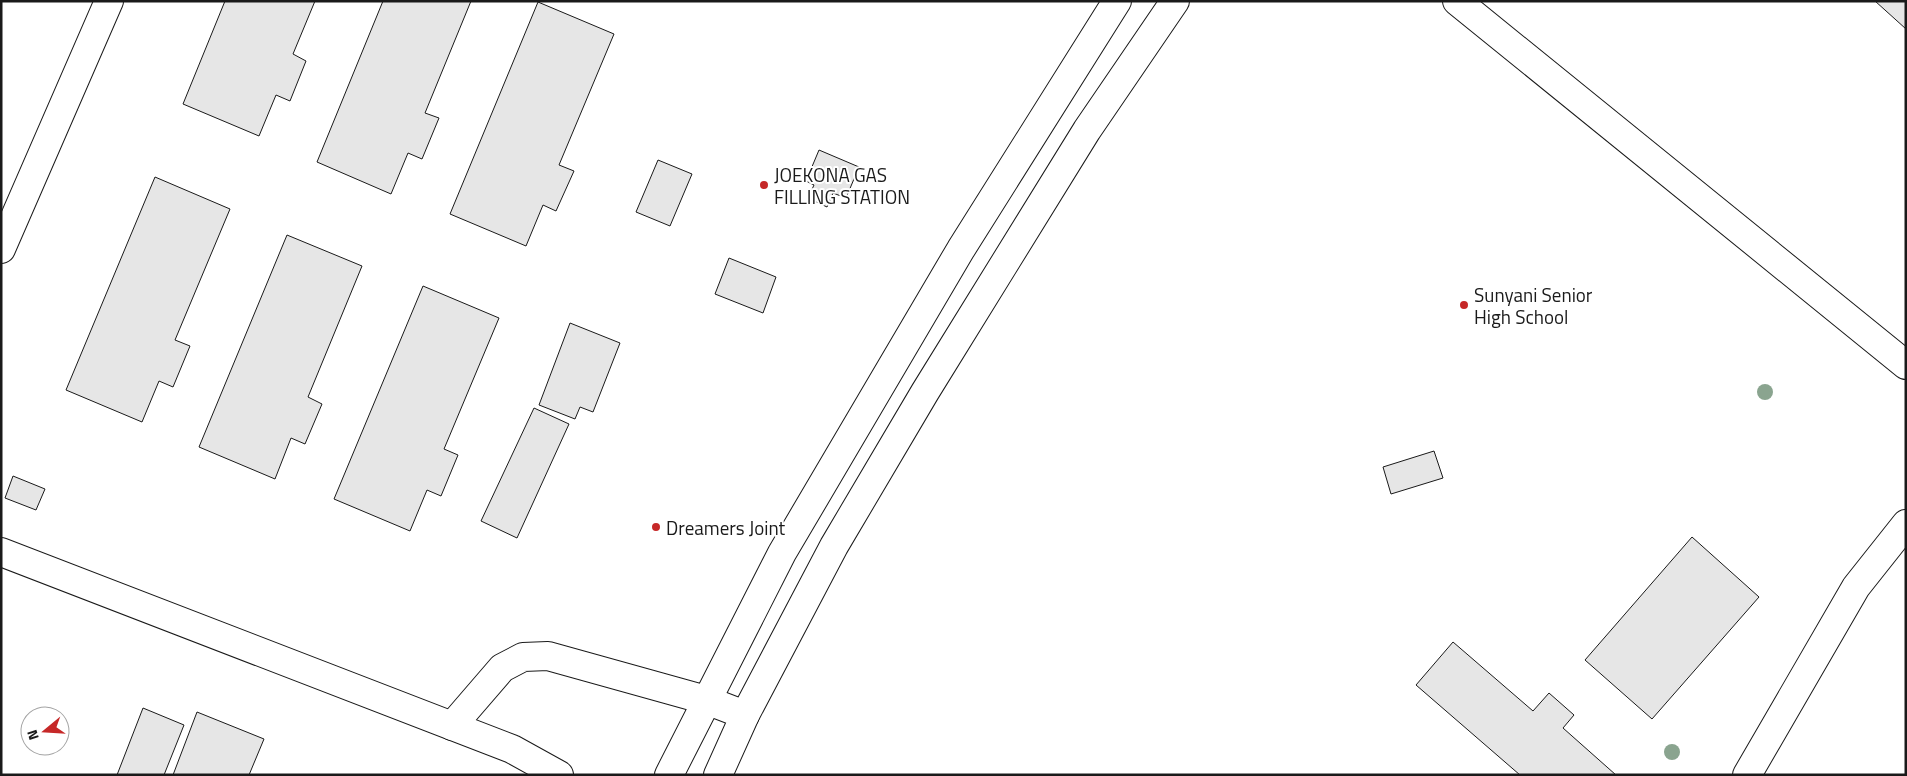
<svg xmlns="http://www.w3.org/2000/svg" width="1907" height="776" font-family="'Titillium Web',sans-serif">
	<rect width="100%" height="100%" fill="#fff"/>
	<g fill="#e6e6e6" stroke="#1a1a1a">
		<polygon points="225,1 315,1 293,54 306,61 290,101 276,95 259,136 183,104"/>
		<polygon points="383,1 471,1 425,113 439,118 422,159 408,153 391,194 317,162"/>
		<polygon points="1875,1 1906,1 1906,29"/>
		<polygon points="538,2 614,34 559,165 574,171 556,211 543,205 526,246 450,214"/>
		<polygon points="819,150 859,167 846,198 833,193 827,207 808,198 814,185 806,181"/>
		<polygon points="658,160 692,174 670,226 636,212"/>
		<polygon points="155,177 230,209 175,340 190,346 173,387 159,381 142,422 66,390"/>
		<polygon points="287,235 362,266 308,397 322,404 305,444 291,438 275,479 199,447"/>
		<polygon points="729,258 776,277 763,313 715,294"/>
		<polygon points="423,286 499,318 444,449 458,455 441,496 427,490 410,531 334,499"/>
		<polygon points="570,323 620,343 593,412 580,407 575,419 539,405"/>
		<polygon points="534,408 569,424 517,538 481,521"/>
		<polygon points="1434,451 1443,478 1391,494 1383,467"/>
		<polygon points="13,476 45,489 36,510 5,498"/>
		<polygon points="1692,537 1759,597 1652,719 1585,660"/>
		<polygon points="1453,642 1533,711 1549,693 1574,715 1563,728 1616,775 1520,775 1416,685"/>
		<polygon points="143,708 184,725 164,775 117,775"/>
		<polygon points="197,712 264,739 249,775 173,775"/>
	</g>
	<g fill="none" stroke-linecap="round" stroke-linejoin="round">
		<defs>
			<g id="minor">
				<polyline points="1457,1 1906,365"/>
				<polyline points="1,249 109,1"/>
				<polyline points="1,552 512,749 559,775"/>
				<polyline points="452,726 502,668 523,657 548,656 706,700 745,715"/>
				<polyline points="1747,775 1856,587 1906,524"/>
			</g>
			<g id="major">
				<polyline points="669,775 782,553 961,249 1117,1"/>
				<polyline points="718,775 745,715 834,546 925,392 1087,130 1175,1"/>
			</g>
		</defs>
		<use href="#minor" stroke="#1a1a1a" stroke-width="30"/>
		<use href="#major" stroke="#1a1a1a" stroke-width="30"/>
		<use href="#minor" stroke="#fff" stroke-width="28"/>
		<use href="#major" stroke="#fff" stroke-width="28"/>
	</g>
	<g fill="#8aa48f">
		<circle cx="1765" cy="392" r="8"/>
		<circle cx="1672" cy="752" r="8"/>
	</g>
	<g fill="#c62828" stroke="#fff" stroke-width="2">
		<circle cx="764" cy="185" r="5"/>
		<circle cx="1464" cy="305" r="5"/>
		<circle cx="656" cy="527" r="5"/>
	</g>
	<g text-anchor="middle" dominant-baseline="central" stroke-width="4" stroke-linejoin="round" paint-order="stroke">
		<g font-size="19" fill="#1a1a1a" stroke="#fff" text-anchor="start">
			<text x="774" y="174">JOEKONA GAS<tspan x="774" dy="22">FILLING STATION</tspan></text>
			<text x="1474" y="294">Sunyani Senior<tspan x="1474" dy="22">High School</tspan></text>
			<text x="666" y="527">Dreamers Joint</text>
		</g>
	</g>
	<rect width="1907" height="776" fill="none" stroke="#1a1a1a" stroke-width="5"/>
	<g transform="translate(45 731) rotate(252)"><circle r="24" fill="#ffffff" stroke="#a3a3a3"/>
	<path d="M0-4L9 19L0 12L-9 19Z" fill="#c62828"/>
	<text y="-8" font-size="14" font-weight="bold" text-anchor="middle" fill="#1a1a1a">N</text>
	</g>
</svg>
